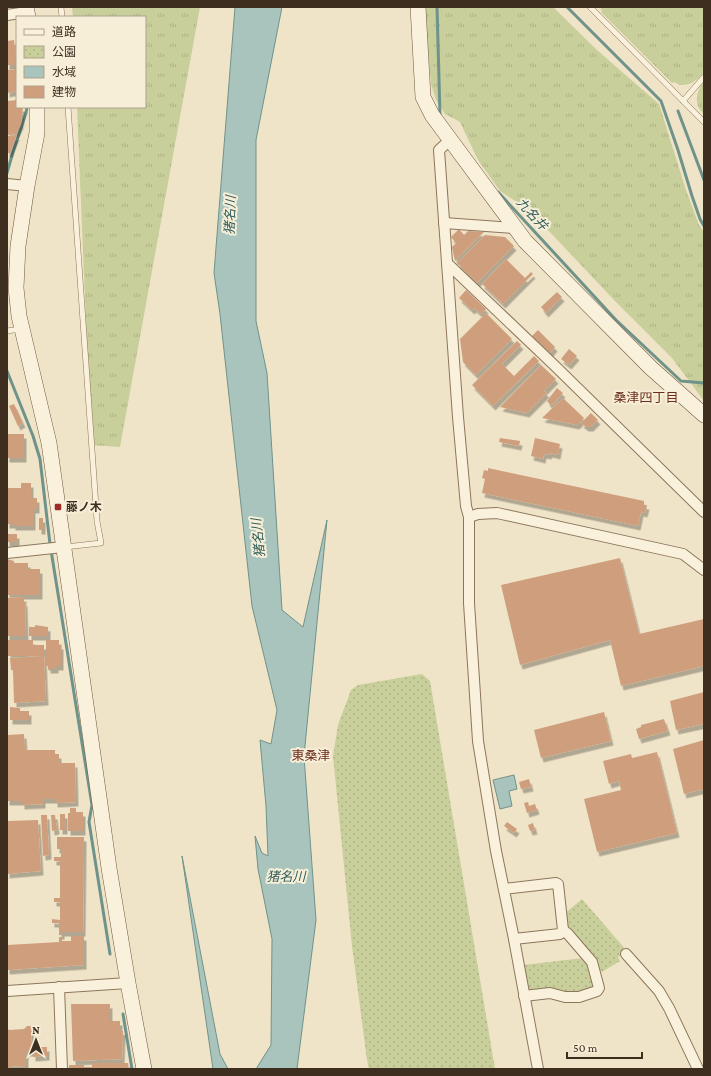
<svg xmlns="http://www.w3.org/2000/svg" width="711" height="1076" font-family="'Crimson Pro','Noto Sans JP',serif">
	<defs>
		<pattern id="grass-tufts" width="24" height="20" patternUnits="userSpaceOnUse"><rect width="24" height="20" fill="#c9cf9b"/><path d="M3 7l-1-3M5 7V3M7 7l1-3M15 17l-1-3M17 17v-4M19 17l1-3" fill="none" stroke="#aeb285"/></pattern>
		<pattern id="park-dots" width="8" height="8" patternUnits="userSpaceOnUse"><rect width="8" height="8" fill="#c9cf9b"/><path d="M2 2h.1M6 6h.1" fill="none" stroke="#aeb285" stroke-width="1.8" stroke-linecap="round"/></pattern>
		<filter id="shadow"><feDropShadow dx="2.5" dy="4.5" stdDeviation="0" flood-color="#0004"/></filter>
	</defs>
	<rect width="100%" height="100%" fill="#f0e4c8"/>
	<g fill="url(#grass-tufts)">
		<polygon points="72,7 200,7 120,447 91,445 77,107 145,107 145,17 73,17"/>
		<polygon points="424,7 553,7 597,50 659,104 686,190 699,225 704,232 704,401 672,358 614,300 530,211 500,191 478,160 460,122 445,114 436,100 431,84"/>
		<path d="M 600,7 L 704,7 L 704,72 C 697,80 691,86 680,85 L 674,82 L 672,83 L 601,12 L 602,11 Z"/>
		<path d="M 704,82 L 704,114 C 693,105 696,91 704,82 Z"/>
	</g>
	<g fill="url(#park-dots)">
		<polygon points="422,674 430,681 495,1069 369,1069 367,1060 352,946 333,756 338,725 351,690 358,685"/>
		<polygon points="582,899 627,951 618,957 620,961 602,972 564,926 563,915"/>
		<polygon points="583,958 590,965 595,990 581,995 528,993 523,965"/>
	</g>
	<g fill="#a9c4bc" stroke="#6f938a">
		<polygon points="235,7 282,7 256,140 256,321 267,373 282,610 303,627 327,520 304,756 316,920 297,1069 256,1069 271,1045 272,939 258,869 255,836 262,853 268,856 266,806 260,740 271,744 277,710 252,606 220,314 214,273"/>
		<polygon points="514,775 517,789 509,791 512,806 500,809 493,780"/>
		<polygon points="182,856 220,1054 228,1069 213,1069"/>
	</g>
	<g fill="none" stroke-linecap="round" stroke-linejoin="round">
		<g stroke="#6f938a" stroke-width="3">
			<polyline points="437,7 440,115"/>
			<polyline points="567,7 661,101 678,150 692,196 700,219 704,226"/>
			<polyline points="678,111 704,180"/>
			<polyline points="7,173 13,152 26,113 27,107"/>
			<polyline points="498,192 616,320 681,381 704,383"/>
			<polyline points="7,371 33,436 40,459 50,544 92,805 89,822 110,954"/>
			<polyline points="123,1014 132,1069"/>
		</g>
	</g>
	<g fill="#cf9f7d" filter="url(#shadow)">
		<polygon points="14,40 17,65 7,65 7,41"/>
		<polygon points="17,69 17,91 7,93 7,70"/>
		<polygon points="17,100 17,107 23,107 21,124 16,134 7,135 7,101"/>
		<polygon points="17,135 10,153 7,153 7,136"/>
		<polygon points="459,229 464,235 468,231 484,232 455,261 452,247 456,243 451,237"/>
		<polygon points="485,235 505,237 514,246 477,283 457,263"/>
		<polygon points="506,259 525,278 531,272 533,274 503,304 482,284"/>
		<polygon points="466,290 486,309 481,314 474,308 472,310 459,298"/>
		<polygon points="557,292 562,297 546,313 541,307"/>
		<polygon points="486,313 512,339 476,375 463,362 460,339"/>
		<polygon points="538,330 555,347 550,353 532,336"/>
		<polygon points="517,341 521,345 502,364 514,376 534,356 539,361 493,406 472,385"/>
		<polygon points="569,349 577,356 569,365 561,359"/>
		<polygon points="541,365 556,379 544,391 547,393 527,413 500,407"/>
		<polygon points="557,388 563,393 551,406 547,401"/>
		<polygon points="563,398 584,418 577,425 542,418"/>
		<polygon points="14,404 23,423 18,426 9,406"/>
		<polygon points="591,413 598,420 591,427 586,427 581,423"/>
		<rect x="7" y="434" width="17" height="24"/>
		<polygon points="500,438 520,441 519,446 499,442"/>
		<polygon points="535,438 560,444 558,455 550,453 549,455 544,454 543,459 531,456"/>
		<polygon points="488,468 644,501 644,505 647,505 645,513 641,512 638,526 482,493 485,479 482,478 484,470 488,471"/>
		<polygon points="21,483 31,483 31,498 37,498 37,509 33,509 33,526 13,526 13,524 7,524 7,488 21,488"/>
		<rect x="39" y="518" width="4" height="12"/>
		<rect x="7" y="534" width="10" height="8"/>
		<polygon points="620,558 639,634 704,619 704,666 621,686 610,640 520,665 501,585"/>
		<polygon points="7,559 14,561 14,563 28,563 28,569 40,569 40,595 7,595"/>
		<polygon points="24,597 24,602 25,602 26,636 7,636 7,598"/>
		<polygon points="35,625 48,627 48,636 29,636 29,627 35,627"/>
		<polygon points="8,640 33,640 33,645 44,645 44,656 8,656"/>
		<polygon points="46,640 59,640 59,645 61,645 61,666 56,666 56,669 48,669 48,666 46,666"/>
		<polygon points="44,656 46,701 14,703 13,670 11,670 10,658"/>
		<polygon points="704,692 704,724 676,730 670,701"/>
		<polygon points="10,707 20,708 20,711 29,711 29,720 10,720"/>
		<polygon points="604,712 611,741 541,758 534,730"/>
		<polygon points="664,719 668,731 639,739 636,729 641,727 641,725"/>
		<polygon points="24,734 25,750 55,750 55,754 59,754 59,763 75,763 76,802 55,803 55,799 43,799 43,804 22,805 22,801 7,801 7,735"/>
		<polygon points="704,740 704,789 684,794 673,749"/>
		<polygon points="657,752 677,833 597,852 584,799 621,790 619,781 609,784 603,761 631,754 632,758"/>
		<polygon points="529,779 531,787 521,789 519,782"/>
		<polygon points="528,802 529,806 535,804 537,810 527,813 524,803"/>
		<polygon points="70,808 76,808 76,812 83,812 83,831 68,831 68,813 70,813"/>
		<rect x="60" y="814" width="5" height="16"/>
		<polygon points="41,815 47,815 49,855 43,856"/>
		<polygon points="51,815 55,815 57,830 52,831"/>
		<polygon points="38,820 41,871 7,874 7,821"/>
		<polygon points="507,822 517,829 514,833 504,826"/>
		<polygon points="533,823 535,830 530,831 528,825"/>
		<polygon points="57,837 84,837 83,932 62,932 62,935 59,935 59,923 52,923 52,919 60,920 60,902 54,902 54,898 60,898 60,861 54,861 54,857 61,857 61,849 57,849"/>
		<polygon points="71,936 84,936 84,965 7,970 7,945 59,942 59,937 62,937 62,941 71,941"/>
		<polygon points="71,1004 110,1004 110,1021 120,1021 120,1030 123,1031 122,1059 73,1061"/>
		<polygon points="27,1026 31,1026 32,1052 26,1052 26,1067 13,1066 10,1069 7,1069 7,1028 9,1030 24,1029"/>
		<polygon points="33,1047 47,1047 47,1056 33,1057"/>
		<polygon points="92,1063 128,1063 129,1069 69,1069 69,1065 84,1065 84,1067 92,1067"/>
	</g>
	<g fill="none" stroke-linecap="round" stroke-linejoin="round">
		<defs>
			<g id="lane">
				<polyline points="61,7 62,17"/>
				<polyline points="590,7 704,122"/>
				<polyline points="683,101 704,77"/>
				<polyline points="7,331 20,329"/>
				<polyline points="65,547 101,543 97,521 68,107"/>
			</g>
			<g id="street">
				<polyline points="7,15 27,12"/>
				<polyline points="450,140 439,150 458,417 466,506 469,517 469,603 478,741 496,851 514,939 538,1069"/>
				<polyline points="7,184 27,186"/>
				<polyline points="444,223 515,228"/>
				<polyline points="447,263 554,365 704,512"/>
				<polyline points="469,517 478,514 497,513 683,554 704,570"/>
				<polyline points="7,553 63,547"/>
				<polyline points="504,889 556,883 558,884 563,930 560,934 514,939"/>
				<polyline points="626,954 659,991 669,1008 698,1069"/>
				<polyline points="59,987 62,1069"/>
				<polyline points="7,991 128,983"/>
				<polyline points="524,996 550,993 565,997 579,997 597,991 599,988 592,962 568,934 563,930"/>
			</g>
			<g id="secondary">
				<polyline points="26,7 28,17"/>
				<polyline points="418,7 423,97 432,115 525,241 651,368 704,415"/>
				<polyline points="37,107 37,133 27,186 18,246 16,288 19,316 49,443 109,868 128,983 144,1069"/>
			</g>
		</defs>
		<use href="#lane" stroke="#8d765c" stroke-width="6"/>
		<use href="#street" stroke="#8d765c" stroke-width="12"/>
		<use href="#secondary" stroke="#6f573f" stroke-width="16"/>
		<use href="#lane" stroke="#faf1dc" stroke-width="5"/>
		<use href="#street" stroke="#faf1dc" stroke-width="10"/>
		<use href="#secondary" stroke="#faf1dc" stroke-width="15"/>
	</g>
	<rect fill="#9e2a2b" stroke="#f7eed8" stroke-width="1.5" x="54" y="503" width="8" height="8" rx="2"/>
	<g text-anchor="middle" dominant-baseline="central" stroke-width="4" stroke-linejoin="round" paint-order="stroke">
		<g font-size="12" font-weight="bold" fill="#3d2e20" stroke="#f7eed8" text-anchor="start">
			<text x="66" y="507">藤ノ木</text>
		</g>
		<g font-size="13" font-style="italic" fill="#2f5d5a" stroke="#f7eed8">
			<text transform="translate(532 214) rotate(47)">九名井</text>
			<text transform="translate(230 215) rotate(-88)">猪名川</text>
			<text transform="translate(258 538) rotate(-96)">猪名川</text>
			<text x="286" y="876">猪名川</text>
		</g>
		<g font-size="13" fill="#6b2e1e" stroke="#f7eed8">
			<text x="646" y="397">桑津四丁目</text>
			<text x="311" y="755">東桑津</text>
		</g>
	</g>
	<rect width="711" height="1076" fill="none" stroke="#3d2e20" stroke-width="16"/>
	<rect x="16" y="16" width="130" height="92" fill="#f7eed8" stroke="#ada18e"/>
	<rect x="24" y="29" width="20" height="6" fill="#faf1dc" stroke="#ada18e"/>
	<text x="52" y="36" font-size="12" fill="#3d2e20">道路</text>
	<rect x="24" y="46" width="20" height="12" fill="url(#park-dots)" stroke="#ada18e"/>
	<text x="52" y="56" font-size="12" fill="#3d2e20">公園</text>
	<rect x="24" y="66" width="20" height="12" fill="#a9c4bc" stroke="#ada18e"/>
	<text x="52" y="76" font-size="12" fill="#3d2e20">水域</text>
	<rect x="24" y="86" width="20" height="12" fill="#cf9f7d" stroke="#ada18e"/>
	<text x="52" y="96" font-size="12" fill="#3d2e20">建物</text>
	<g transform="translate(36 1040)" stroke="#f7eed8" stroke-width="3" paint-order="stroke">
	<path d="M0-3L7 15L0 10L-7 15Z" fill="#3d2e20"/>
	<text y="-6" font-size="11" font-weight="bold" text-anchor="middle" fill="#3d2e20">N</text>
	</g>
	<path d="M567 1052v6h75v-6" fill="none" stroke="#3d2e20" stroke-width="2"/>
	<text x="573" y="1052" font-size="12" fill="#3d2e20" stroke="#f7eed8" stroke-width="3" paint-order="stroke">50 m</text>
</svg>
